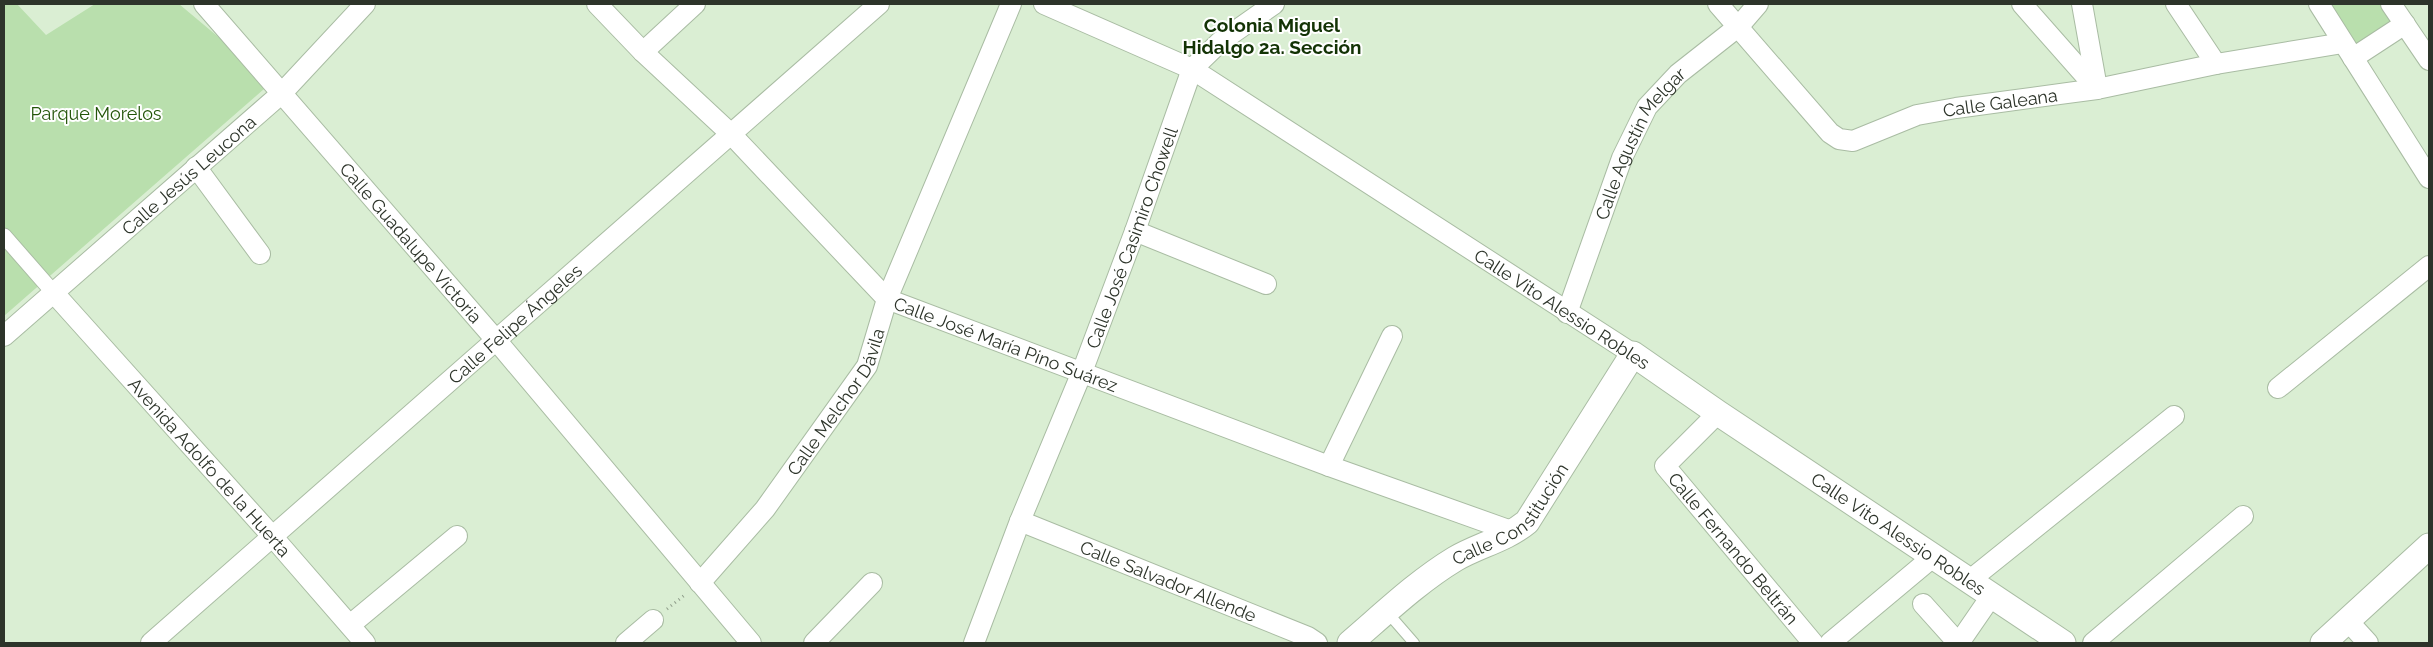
<svg xmlns="http://www.w3.org/2000/svg" width="2433" height="647" font-family="Raleway,sans-serif">
	<rect width="100%" height="100%" fill="#daeed3"/>
	<g fill="#b9dfad">
		<polygon points="4,4 17,4 46,35 95,4 179,4 272,82 4,316"/>
		<polygon points="2329,4 2384,4 2395,21 2357,46"/>
	</g>
	<g fill="none" stroke-linecap="round" stroke-linejoin="round">
		<defs>
			<polyline id="service" points="1387,612 1414,643"/>
			<polyline id="pedestrian" points="4,236 53,292"/>
			<g id="minor">
				<path id="s1" d="M 204,4 L 496,340 L 751,643"/>
				<path id="s2" d="M 597,4 L 643,52 L 731,134 L 887,299 L 1329,466 L 1514,532"/>
				<polyline points="1044,4 1192,69 1633,354"/>
				<path id="s3" d="M 1718,4 L 1830,133 L 1839,139 L 1853,141 L 1917,115 L 1956,108 L 2097,89 L 2216,64 L 2343,43"/>
				<polyline points="2022,4 2097,89"/>
				<polyline points="2082,4 2097,88"/>
				<polyline points="2176,4 2216,64"/>
				<polyline points="2319,4 2429,178"/>
				<polyline points="2391,4 2429,60"/>
				<polyline points="643,52 695,4"/>
				<polyline points="2353,58 2405,24"/>
				<polyline points="196,167 260,254"/>
				<polyline points="1135,231 1266,284"/>
				<path id="s4" d="M 53,292 L 272,536 L 365,643"/>
				<path id="s5" d="M 1567,313 L 1622,158 L 1647,107 L 1678,74 L 1739,26 L 1758,4"/>
				<path id="s6" d="M 4,336 L 282,93 L 365,4"/>
				<polyline points="2278,388 2429,266"/>
				<path id="s7" d="M 1718,413 L 1665,466 L 1813,643"/>
				<polyline points="1329,466 1392,336"/>
				<path id="s8" d="M 1020,521 L 1308,637 L 1317,643"/>
				<polyline points="1970,580 2174,416"/>
				<path id="s9" d="M 700,583 L 765,509 L 867,366 L 887,299 L 1011,4"/>
				<polyline points="1923,604 1958,643"/>
				<polyline points="2347,620 2368,643"/>
				<polyline points="350,625 457,536"/>
				<path id="s10" d="M 151,643 L 879,4"/>
				<polyline points="626,643 653,620"/>
				<polyline points="814,643 872,583"/>
				<path id="s11" d="M 974,643 L 1020,521 L 1082,372 L 1135,231 L 1192,69 L 1220,42 L 1274,4"/>
				<polyline points="1830,643 1934,556"/>
				<polyline points="1959,643 1992,595"/>
				<polyline points="2093,643 2243,516"/>
			</g>
			<g id="tertiary">
				<path id="s12" d="M 1350,643 C 1384,614 1417,582 1455,559 C 1479,545 1505,540 1527,522 L 1633,354 L 1718,413 L 2063,643"/>
				<polyline points="2323,643 2429,546"/>
			</g>
		</defs>
		<use href="#service" stroke="#a9bca3" stroke-width="12"/>
		<use href="#pedestrian" stroke="#a9bca3" stroke-width="17"/>
		<use href="#minor" stroke="#a9bca3" stroke-width="22"/>
		<use href="#tertiary" stroke="#a9bca3" stroke-width="27"/>
		<polyline stroke="#909e8b" stroke-width="3" stroke-dasharray="1 4" stroke-linecap="butt" points="667,609 686,594"/>
		<use href="#service" stroke="#fff" stroke-width="10"/>
		<use href="#pedestrian" stroke="#fff" stroke-width="15"/>
		<use href="#minor" stroke="#fff" stroke-width="20"/>
		<use href="#tertiary" stroke="#fff" stroke-width="25"/>
	</g>
	<g text-anchor="middle" dominant-baseline="central" stroke-width="4" stroke-linejoin="round" paint-order="stroke">
		<g font-size="18" fill="#2d342a" stroke="#fff">
			<text stroke="none"><textPath href="#s3" startOffset="349">Calle Galeana</textPath></text>
			<text stroke="none"><textPath href="#s5" startOffset="186">Calle Agustín Melgar</textPath></text>
			<text stroke="none"><textPath href="#s6" startOffset="245">Calle Jesús Leucona</textPath></text>
			<text stroke="none"><textPath href="#s11" startOffset="435">Calle José Casimiro Chowell</textPath></text>
			<text stroke="none"><textPath href="#s1" startOffset="316">Calle Guadalupe Victoria</textPath></text>
			<text transform="translate(1562 309) rotate(33)">Calle Vito Alessio Robles</text>
			<text stroke="none"><textPath href="#s10" startOffset="484">Calle Felipe Ángeles</textPath></text>
			<text stroke="none"><textPath href="#s2" startOffset="541">Calle José María Pino Suárez</textPath></text>
			<text stroke="none"><textPath href="#s9" startOffset="228">Calle Melchor Dávila</textPath></text>
			<text stroke="none"><textPath href="#s4" startOffset="235">Avenida Adolfo de la Huerta</textPath></text>
			<text stroke="none"><textPath href="#s12" startOffset="208">Calle Constitución</textPath></text>
			<text stroke="none"><textPath href="#s12" startOffset="735">Calle Vito Alessio Robles</textPath></text>
			<text stroke="none"><textPath href="#s7" startOffset="182">Calle Fernando Beltrán</textPath></text>
			<text stroke="none"><textPath href="#s8" startOffset="160">Calle Salvador Allende</textPath></text>
		</g>
		<g font-size="18" fill="#235509" stroke="#fff">
			<text x="96" y="113">Parque Morelos</text>
		</g>
		<g font-size="19" font-weight="bold" fill="#133305" stroke="#fff">
			<text x="1272" y="25">Colonia Miguel<tspan x="1272" dy="22">Hidalgo 2a. Sección</tspan></text>
		</g>
	</g>
	<rect width="2433" height="647" fill="none" stroke="#2d342a" stroke-width="10"/>
</svg>
